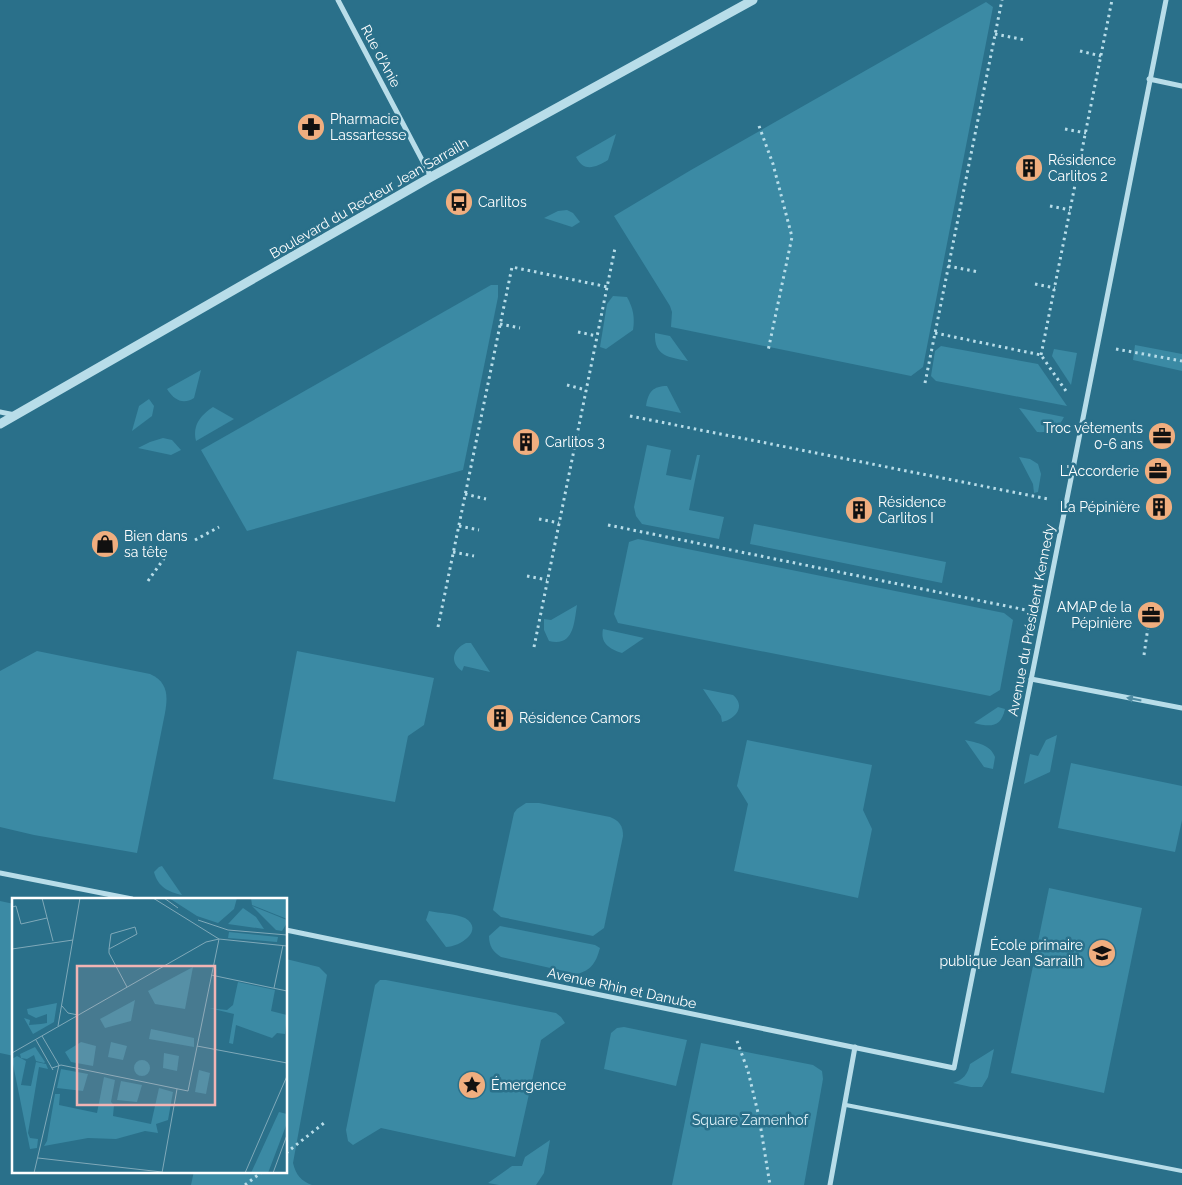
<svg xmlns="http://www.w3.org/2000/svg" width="1182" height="1185" font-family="Raleway,sans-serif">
	<rect width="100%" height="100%" fill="#2a708a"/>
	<g fill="#3b8aa4">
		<polygon points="986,2 993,7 923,367 911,376 671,327 672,312 670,306 614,216 691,170"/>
		<path d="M 616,134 L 608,160 C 596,167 584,173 576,157 Z"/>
		<polygon points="567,210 573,213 580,222 572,227 544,218 558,211"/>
		<polygon points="491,285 498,285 498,297 463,470 247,531 201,450"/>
		<path d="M 613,296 L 627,297 C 633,308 635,317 633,330 L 606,349 L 600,347 L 607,304 Z"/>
		<path d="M 655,333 L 670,336 L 688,361 C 669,357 654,357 655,333 Z"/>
		<polygon points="1135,345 1182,354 1182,371 1133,360"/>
		<polygon points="941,346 1038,364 1067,406 936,381 931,376 935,351"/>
		<polygon points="1054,349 1077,353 1071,385 1052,356"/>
		<path d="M 201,370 L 194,398 C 183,405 174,400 167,389 Z"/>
		<path d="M 667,386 L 681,413 L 646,406 C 648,392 653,386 667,386 Z"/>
		<polygon points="149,399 154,406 152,416 132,431 139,406"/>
		<path d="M 213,407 L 234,419 L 196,441 C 192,425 201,415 213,407 Z"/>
		<path d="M 1019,408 L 1064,417 C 1059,428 1049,433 1037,432 Z"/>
		<polygon points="163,438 172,440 181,450 171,455 138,448 150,442"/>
		<polygon points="647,445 671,450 666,475 691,480 697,455 700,455 689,510 724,517 719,539 642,524 636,516 634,507"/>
		<polygon points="1019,457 1030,459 1038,464 1041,474 1038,492 1034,493 1033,484"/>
		<polygon points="754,524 946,562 942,583 750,544"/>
		<polygon points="638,539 1004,613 1013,620 1000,690 990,696 618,623 614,614 629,542"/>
		<path d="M 577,605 C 574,623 574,647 549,641 L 544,630 L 544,619 L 551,620 Z"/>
		<path d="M 603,629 L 644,638 L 622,653 C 609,649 600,643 603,629 Z"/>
		<path d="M 466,643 L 471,643 L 490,672 L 464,666 L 462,671 C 449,662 453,649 466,643 Z"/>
		<path d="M 37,651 L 150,674 C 168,682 168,696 165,713 L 137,853 L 34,835 L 0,827 L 0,671 Z"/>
		<polygon points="297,651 434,678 424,725 408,736 395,802 273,779"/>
		<path d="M 703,689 L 733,695 C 746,706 736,719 722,722 L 721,716 Z"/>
		<path d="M 998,707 L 1005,709 C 1001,728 990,727 974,723 Z"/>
		<polygon points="1057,735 1050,772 1024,784 1030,754 1038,756 1046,740"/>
		<polygon points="747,740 872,765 863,810 872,829 858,898 734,871 748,804 737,786"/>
		<path d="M 965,740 C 977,743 990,744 995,757 L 993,769 L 984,767 Z"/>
		<polygon points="1071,763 1182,786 1182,820 1175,852 1058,828"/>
		<path d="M 526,803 L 539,803 L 610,817 C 619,821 623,825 623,836 L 604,928 L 593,936 L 501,917 L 493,910 L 514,813 L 517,809 Z"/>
		<path d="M 162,866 L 182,895 C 168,892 158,887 154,872 L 159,867 Z"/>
		<polygon points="1049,888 1142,908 1104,1093 1011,1073"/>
		<polygon points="0,901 14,904 14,1056 0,1053"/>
		<path d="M 429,911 C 439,913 457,914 465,918 C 485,930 460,947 446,947 L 426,920 Z"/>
		<path d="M 500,926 L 595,945 L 600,948 C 596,962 592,970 577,974 L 501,957 C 493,952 489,946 489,936 Z"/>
		<path d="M 286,959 L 319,967 L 327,975 L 293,1163 C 296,1175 301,1181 312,1185 L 191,1185 L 194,1171 L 286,1171 Z"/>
		<polygon points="380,980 386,980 556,1013 561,1017 565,1023 541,1040 515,1157 381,1128 353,1145 348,1141 346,1130 375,985"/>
		<polygon points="624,1027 687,1040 676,1086 604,1069 611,1033 617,1028"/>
		<polygon points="701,1043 813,1065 822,1071 823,1079 804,1185 672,1185"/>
		<path d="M 994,1049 L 988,1077 L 982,1087 L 971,1087 L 953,1083 C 963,1080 968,1074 970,1064 Z"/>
		<polygon points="550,1140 544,1173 536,1185 499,1185 488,1183 512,1166 522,1166 525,1157"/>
	</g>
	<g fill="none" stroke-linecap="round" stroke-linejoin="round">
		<g stroke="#b8dde9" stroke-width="3" stroke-dasharray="2.5 4" stroke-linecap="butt">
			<polyline points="995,34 1025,40"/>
			<polyline points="1080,51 1101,56"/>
			<polyline points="759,126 773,164 792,237 768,351"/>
			<polyline points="1065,129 1086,133"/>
			<polyline points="1050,206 1070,210"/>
			<polyline points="948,266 979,272"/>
			<polyline points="1035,284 1055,288"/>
			<polyline points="500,324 520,328"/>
			<polyline points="578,332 597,336"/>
			<polyline points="935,333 1041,355 1068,394"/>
			<polyline points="1116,349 1182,361"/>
			<polyline points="1041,355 1112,0"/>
			<polyline points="925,383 1002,0"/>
			<polyline points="567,385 586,390"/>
			<polyline points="630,416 1048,499"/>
			<polyline points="465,494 486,499"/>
			<polyline points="539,519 559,523"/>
			<polyline points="608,525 1026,610"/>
			<polyline points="459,526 479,530"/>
			<polyline points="195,540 219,527"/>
			<polyline points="453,552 474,556"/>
			<polyline points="527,576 547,580"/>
			<polyline points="148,581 165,557"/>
			<polyline points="438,627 512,267 608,287"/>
			<polyline points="534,647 615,248"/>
			<polyline points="1144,655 1148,627"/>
			<polyline points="737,1041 748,1071 759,1117 770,1185"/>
			<polyline points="286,1153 324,1123"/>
			<polyline points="245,1185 263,1171"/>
		</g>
		<polyline stroke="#b8dde9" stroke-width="4" points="846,1105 1182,1171"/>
		<g stroke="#b8dde9" stroke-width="5">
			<polyline points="338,0 431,177"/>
			<polyline points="1149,79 1182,86"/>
			<polyline points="0,412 15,415"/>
			<polyline points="1031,679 1182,708"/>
			<polyline points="0,873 132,899"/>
			<polyline points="286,930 954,1068 1166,0"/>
			<polyline points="830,1185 855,1047"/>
		</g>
		<polyline stroke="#b8dde9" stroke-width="9" points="0,424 431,177 753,0"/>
	</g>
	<defs><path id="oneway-solid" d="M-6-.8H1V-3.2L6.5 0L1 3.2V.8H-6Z" transform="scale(1.25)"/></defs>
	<use fill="#4e8ba2" href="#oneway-solid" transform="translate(1134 699) rotate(-169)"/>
	<defs>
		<symbol id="pharmacy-disc" viewBox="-11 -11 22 22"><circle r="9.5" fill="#f0ae7f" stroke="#2a708a"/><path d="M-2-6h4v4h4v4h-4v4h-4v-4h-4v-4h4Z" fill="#111"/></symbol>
		<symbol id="building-disc" viewBox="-11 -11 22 22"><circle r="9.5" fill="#f0ae7f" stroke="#2a708a"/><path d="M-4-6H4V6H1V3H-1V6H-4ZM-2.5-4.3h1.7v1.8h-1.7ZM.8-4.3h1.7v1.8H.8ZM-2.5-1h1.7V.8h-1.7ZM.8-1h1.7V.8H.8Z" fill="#111"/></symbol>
		<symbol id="bus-disc" viewBox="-11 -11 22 22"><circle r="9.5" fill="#f0ae7f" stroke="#2a708a"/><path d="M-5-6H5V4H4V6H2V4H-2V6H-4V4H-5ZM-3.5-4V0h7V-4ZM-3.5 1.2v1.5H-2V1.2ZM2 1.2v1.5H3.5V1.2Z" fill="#111"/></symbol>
		<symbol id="office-disc" viewBox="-11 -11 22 22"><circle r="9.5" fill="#f0ae7f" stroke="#2a708a"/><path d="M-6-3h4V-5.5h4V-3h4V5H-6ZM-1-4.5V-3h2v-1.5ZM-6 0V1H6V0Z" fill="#111"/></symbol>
		<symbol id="shop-disc" viewBox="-11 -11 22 22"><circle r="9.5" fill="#f0ae7f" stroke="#2a708a"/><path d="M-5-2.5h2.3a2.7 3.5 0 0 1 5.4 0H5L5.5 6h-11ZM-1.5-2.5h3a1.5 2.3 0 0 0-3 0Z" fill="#111"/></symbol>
		<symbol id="school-disc" viewBox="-11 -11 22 22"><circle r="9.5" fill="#f0ae7f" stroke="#2a708a"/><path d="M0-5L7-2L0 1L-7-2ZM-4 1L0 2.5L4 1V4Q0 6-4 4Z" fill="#111"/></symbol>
		<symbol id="sight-disc" viewBox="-11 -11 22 22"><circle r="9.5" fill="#f0ae7f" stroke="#2a708a"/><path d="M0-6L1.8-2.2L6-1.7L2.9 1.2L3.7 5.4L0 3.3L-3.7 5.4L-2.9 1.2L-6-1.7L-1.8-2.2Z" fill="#111"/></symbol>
	</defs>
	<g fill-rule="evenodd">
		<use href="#pharmacy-disc" x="295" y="111" width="32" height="32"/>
		<use href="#building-disc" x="1013" y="152" width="32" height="32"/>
		<use href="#bus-disc" x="443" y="186" width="32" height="32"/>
		<use href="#office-disc" x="1146" y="420" width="32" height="32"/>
		<use href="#building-disc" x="510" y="426" width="32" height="32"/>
		<use href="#office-disc" x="1142" y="455" width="32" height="32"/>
		<use href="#building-disc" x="1143" y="491" width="32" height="32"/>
		<use href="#building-disc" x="843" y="494" width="32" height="32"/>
		<use href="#shop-disc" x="89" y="528" width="32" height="32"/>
		<use href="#office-disc" x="1135" y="599" width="32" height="32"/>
		<use href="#building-disc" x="484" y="702" width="32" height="32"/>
		<use href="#school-disc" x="1086" y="937" width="32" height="32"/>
		<use href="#sight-disc" x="456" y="1069" width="32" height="32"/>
	</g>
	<g text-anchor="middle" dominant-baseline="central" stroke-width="5" stroke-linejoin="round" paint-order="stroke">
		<g font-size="14" fill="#fff" stroke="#2a708a">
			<text transform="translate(381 56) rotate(62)">Rue d'Anie</text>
			<text transform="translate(369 198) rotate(-30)">Boulevard du Recteur Jean Sarrailh</text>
			<text transform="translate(1031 620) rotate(-79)">Avenue du Président Kennedy</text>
			<text transform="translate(622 988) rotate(12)">Avenue Rhin et Danube</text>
		</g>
		<g font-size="14" fill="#fff" stroke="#2a708a" text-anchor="start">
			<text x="330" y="119">Pharmacie<tspan x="330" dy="16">Lassartesse</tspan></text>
			<text x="1048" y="160">Résidence<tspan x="1048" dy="16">Carlitos 2</tspan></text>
			<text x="478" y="202">Carlitos</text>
			<text x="1143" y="428" text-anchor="end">Troc vêtements<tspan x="1143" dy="16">0-6 ans</tspan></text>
			<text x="545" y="442">Carlitos 3</text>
			<text x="1139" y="471" text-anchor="end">L'Accorderie</text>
			<text x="878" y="502">Résidence<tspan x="878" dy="16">Carlitos I</tspan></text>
			<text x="1140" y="507" text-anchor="end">La Pépinière</text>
			<text x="124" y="536">Bien dans<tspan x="124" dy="16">sa tête</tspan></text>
			<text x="1132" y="607" text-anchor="end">AMAP de la<tspan x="1132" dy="16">Pépinière</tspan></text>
			<text x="519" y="718">Résidence Camors</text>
			<text x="1083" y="945" text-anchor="end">École primaire<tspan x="1083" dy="16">publique Jean Sarrailh</tspan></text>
			<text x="491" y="1085">Émergence</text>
		</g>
		<g font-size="14" fill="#dcf0f7" stroke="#2a708a">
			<text x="750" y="1120">Square Zamenhof</text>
		</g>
	</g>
	<g transform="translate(12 898)">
		<rect width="275" height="275" fill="#2a708a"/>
		<path d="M 157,0 L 225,0 L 222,11 L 206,25 L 185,18 ZM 239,0 L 275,0 L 275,21 L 240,7 ZM 240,8 L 275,22 L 275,25 L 270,33 L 264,32 ZM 231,10 L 244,19 L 252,31 L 216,26 ZM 217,34 L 266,39 L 265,44 L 216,40 ZM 181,69 L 173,111 L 143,106 L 136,93 ZM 226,84 L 263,92 L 259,113 L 275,117 L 273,136 L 265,135 L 260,140 L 224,127 L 221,146 L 217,145 L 222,116 L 197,110 L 215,112 L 221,107 ZM 123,102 L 119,123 L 93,130 L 88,121 ZM 45,105 L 42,124 L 21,136 L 12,120 L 18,122 L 17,127 L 29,126 L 35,125 L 35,116 L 24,120 L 16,116 L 15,111 ZM 139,131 L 182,140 L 182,149 L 137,141 ZM 69,144 L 84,148 L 81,168 L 59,164 L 53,154 ZM 99,144 L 115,148 L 111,162 L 96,159 ZM 23,149 L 33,164 L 32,165 L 24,163 L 22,157 L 15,161 L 9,160 L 8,156 ZM 152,155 L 167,158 L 165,173 L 151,170 ZM 5,158 L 14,163 L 9,187 L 19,188 L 24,164 L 34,166 L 36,171 L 27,169 L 16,235 L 18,240 L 26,241 L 25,250 L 18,251 L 0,161 ZM122 170a8 8 0 1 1 16 0a8 8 0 1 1-16 0ZM 49,171 L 76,176 L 71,193 L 45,190 ZM 187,172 L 198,175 L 194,196 L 183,194 ZM 92,179 L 103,182 L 99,204 L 102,207 L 101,218 L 139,226 L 147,190 L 161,194 L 156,222 L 144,226 L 146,235 L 133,233 L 104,241 L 76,240 L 32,248 L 35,243 L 43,196 L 48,196 L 47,207 L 85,215 ZM 109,183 L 130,187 L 125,204 L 105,202 ZM 267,214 L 275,216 L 275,225 L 256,275 L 239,275 Z" fill="#3b8aa4"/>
		<path fill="none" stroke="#7fa9b9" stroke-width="1" d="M 30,0 L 41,43M 141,0 L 207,41 L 275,48M 152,0 L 166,10M 0,9 L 4,8 L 9,26 L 35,20M 186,22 L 216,32 L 275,37M 0,51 L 61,42M 97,51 L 125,36 L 123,29 L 99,36 L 97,51 L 97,55 L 115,89M 199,77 L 275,93M 262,90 L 271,47M 50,108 L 56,115 L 66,117M 46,128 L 68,0M 24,142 L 41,172M 185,148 L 275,165M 0,155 L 194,44 L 207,41 L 176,193 L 49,167 L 40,170M 26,260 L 150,274M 22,275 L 47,167 L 30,138M 150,275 L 165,191M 233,275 L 275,178M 261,275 L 275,237"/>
		<path fill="#f1b4b4" fill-opacity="0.15" stroke="#f1b4b4" stroke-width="2.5" d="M 65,68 L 203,68 L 203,207 L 65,207 Z"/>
		<rect width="275" height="275" fill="none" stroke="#fff" stroke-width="2.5"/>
	</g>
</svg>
